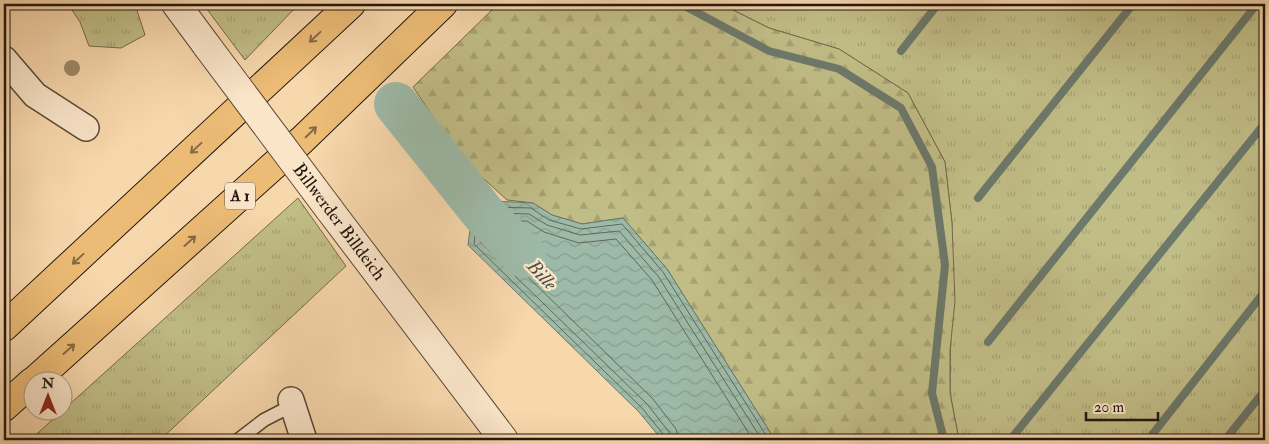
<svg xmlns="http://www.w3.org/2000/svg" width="1269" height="444" font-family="'IM FELL Double Pica',serif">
	<defs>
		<pattern id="grass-tufts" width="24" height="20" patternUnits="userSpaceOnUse" patternTransform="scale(1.25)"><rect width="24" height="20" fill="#c1bd87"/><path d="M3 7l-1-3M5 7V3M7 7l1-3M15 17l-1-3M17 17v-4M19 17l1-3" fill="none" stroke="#a6a273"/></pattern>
		<pattern id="forest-firs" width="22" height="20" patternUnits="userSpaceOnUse" patternTransform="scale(1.25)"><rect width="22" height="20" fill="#c1bd87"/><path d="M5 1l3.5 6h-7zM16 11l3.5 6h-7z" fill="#a6a273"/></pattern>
		<pattern id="water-waves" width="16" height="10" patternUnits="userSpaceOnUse" patternTransform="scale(1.25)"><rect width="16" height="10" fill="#9dbaa8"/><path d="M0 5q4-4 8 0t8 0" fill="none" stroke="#879f8f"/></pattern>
	</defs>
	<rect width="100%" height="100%" fill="#f7d7ac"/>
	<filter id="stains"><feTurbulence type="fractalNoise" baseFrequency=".004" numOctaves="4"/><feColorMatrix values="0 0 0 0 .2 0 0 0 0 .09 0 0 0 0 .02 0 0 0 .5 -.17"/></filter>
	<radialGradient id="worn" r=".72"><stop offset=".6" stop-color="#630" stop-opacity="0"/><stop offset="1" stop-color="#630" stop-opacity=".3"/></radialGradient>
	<g fill="url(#grass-tufts)" stroke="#726a4b">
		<polygon points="68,4 135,4 145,35 121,48 89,46 80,22"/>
		<polygon points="203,4 294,4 296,7 245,60"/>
		<polygon points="721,4 1265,4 1265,440 959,440 950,393 952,223 945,162 908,93 839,49 769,28"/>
		<polygon points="298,198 346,266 160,440 30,440"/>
	</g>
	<polygon fill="url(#forest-firs)" stroke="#726a4b" points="498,4 721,4 769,28 839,49 908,93 945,162 952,223 955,301 950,350 950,393 959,440 775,440 667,269 623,218 582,224 552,215 533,203 507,200 462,159 413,87"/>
	<polygon fill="url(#water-waves)" stroke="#6c796b" points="493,201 533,203 552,215 582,224 623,218 667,269 775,440 662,440 639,412 468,245 471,222"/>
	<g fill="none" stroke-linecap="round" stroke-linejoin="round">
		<g stroke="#60685c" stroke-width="1">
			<polyline points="665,440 664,435 642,408 474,244 476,225 495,207 531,208 549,220 581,229 622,224 663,272 769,440"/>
			<polyline points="671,440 669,432 647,404 480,242 482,228 498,213 529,214 547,225 580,235 619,231 658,276 762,440"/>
			<polyline points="679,440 676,429 653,399 489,239 489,232 501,221 527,221 544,232 579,243 616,239 652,280 753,440"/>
		</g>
		<g stroke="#6c796b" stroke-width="8">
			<polyline points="681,4 769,51 839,69 901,108 932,167 945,265 932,393 944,440"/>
			<polyline points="901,51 938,4"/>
			<polyline points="978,198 1133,4"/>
			<polyline points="988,342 1257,4"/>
			<polyline points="1010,440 1265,123"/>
			<polyline points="1148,440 1265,291"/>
			<polyline points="1225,440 1265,390"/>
		</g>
		<polyline stroke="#9dbaa8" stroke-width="44" points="396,104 483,213 524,256"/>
		<defs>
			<polyline id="service" points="238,440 264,420 293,405"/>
			<g id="minor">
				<polyline points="4,59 35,95 86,128"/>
				<polyline points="291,400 304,440"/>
			</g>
			<g id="tertiary">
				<polyline points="176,4 207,46"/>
				<polyline points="329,209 504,440"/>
			</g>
			<g id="motorway">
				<polyline points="4,327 351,4"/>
				<polyline points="33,382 302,140 443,4"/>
				<polyline points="4,407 32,382"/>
			</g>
		</defs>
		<use href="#service" stroke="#574736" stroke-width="15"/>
		<use href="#minor" stroke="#574736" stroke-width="28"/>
		<use href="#tertiary" stroke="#574736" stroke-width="30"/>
		<use href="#motorway" stroke="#22170f" stroke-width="30"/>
		<use href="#service" stroke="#fae5c9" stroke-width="12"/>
		<use href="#minor" stroke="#fae5c9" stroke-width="25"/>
		<use href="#tertiary" stroke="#fae5c9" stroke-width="28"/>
		<use href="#motorway" stroke="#ecbc76" stroke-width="28"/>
		<defs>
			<polyline id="tertiary-bridge" points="207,46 329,209"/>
		</defs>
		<use href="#tertiary-bridge" stroke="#574736" stroke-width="30" stroke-linecap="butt"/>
		<use href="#tertiary-bridge" stroke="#fae5c9" stroke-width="28"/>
	</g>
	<circle fill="#9c8969" cx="72" cy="68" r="8"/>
	<defs><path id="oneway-shaft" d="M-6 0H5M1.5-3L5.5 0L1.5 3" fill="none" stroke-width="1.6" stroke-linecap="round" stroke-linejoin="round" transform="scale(1.25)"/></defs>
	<g stroke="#876a42">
		<use href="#oneway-shaft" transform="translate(315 37) rotate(137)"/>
		<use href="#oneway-shaft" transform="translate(311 132) rotate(-44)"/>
		<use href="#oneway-shaft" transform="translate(196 148) rotate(137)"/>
		<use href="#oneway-shaft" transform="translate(190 241) rotate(-42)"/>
		<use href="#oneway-shaft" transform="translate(78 259) rotate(137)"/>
		<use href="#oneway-shaft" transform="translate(69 349) rotate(-42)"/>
	</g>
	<g text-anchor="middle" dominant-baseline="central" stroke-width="5" stroke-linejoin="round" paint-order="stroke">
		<rect fill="#fae5c9" stroke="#635547" stroke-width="1" x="225" y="182.5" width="30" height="27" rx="4"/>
		<g font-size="16" font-weight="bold" fill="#22170f">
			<text x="240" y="196">A 1</text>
		</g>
		<g font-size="18" fill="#22170f" stroke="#fae5c9">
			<text transform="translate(339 222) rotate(53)">Billwerder Billdeich</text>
		</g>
		<g font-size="19" font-style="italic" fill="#4d5045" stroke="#fae5c9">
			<text transform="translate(542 275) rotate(47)">Bille</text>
		</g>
	</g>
	<rect width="1269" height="444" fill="none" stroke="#f7d7ac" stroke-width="20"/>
	<rect x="5" y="5" width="1259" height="434" fill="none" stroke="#22170f" stroke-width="2.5"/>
	<rect x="10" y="10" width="1249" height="424" fill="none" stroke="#22170f"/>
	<g transform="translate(48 396)"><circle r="24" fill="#fae5c9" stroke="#a4937f"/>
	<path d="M0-4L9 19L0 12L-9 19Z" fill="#8f2418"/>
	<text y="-8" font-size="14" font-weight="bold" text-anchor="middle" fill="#22170f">N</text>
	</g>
	<path d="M1086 412v8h72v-8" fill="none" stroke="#22170f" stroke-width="2.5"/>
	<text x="1094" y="412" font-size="15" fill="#22170f" stroke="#fae5c9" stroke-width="4" paint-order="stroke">20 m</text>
	<rect width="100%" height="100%" filter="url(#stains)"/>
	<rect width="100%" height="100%" fill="url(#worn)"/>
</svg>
